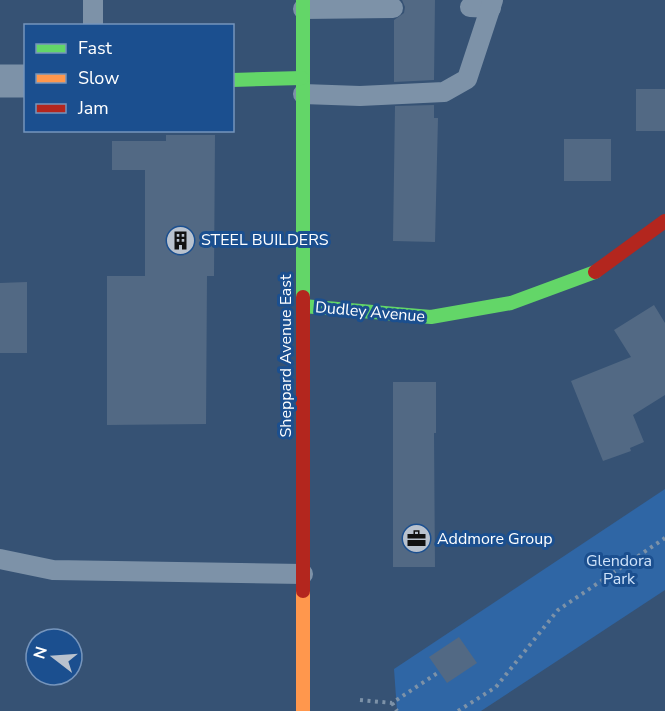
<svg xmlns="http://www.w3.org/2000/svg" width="665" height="711" font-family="'Nunito Sans',sans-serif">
	<rect width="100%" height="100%" fill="#365274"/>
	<polygon fill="#2f66a5" points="665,489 665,590 481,711 397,711 394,669"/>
	<g fill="#526984">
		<polygon points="402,0 435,0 434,80 394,82 394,20 404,13 405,7"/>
		<rect x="636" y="89" width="29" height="42"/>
		<polygon points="434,105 434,118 438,118 435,242 393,241 395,106"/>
		<polygon points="166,135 215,135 214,276 207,276 206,424 107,425 107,276 145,276 145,170 112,170 112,141 166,141"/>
		<rect x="564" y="139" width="47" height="42"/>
		<polygon points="27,282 27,353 0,353 0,283"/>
		<polygon points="654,305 665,323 665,395 633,415 644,442 630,448 631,451 603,461 571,381 631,357 614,330"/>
		<polygon points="393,382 436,382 436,433 434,433 435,567 393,567"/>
		<polygon points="459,637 477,663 447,683 429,657"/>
	</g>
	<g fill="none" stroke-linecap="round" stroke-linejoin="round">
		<g stroke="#7d92a8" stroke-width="4" stroke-dasharray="3 4.5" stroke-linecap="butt">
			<polyline points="360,700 392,703 439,672"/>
			<polyline points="392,703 397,711"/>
			<polyline points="458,711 496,687 558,610 665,538"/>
		</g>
		<g stroke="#7d92a8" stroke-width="20">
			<polyline points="470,7 491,8"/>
			<polyline points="303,9 393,8"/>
			<polyline points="93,26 93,0"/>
			<polyline points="303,94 360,96 444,92 467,79 493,0"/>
			<polyline points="0,559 53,570 303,574"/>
		</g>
		<polyline stroke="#7d92a8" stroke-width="33" points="0,81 26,81"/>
		<g stroke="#63d668" stroke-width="14">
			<polyline points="303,0 303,297"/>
			<polyline points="232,80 302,78"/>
			<polyline points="303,306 431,317 511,303 595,272"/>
		</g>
		<polyline stroke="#ff974d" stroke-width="14" points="303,591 303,711"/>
		<g stroke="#b3261e" stroke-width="14">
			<polyline points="595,272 665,221"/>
			<polyline points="303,297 303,591"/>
		</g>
	</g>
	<defs>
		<symbol id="building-disc" viewBox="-11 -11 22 22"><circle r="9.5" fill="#b9c2ce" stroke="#1b4f8f"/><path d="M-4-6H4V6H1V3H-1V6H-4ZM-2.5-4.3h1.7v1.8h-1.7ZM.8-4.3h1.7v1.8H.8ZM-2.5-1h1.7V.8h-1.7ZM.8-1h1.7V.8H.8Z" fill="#111"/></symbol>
		<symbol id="office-disc" viewBox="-11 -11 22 22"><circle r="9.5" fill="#b9c2ce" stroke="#1b4f8f"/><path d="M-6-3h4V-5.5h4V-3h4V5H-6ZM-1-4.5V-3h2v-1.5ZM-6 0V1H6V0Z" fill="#111"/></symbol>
	</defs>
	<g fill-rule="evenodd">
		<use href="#building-disc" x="164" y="224" width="33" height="33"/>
		<use href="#office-disc" x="400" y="522" width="33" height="33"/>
	</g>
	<g text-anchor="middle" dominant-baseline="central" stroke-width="6" stroke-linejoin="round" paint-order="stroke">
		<g font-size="16" fill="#fff" stroke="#1b4f8f" text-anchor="start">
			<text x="201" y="240">STEEL BUILDERS</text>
			<text x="437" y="539">Addmore Group</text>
		</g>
		<g font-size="16" fill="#fff" stroke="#1b4f8f">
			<text transform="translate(370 312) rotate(5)">Dudley Avenue</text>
			<text transform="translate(286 356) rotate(-90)">Sheppard Avenue East</text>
		</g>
		<g font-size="16" fill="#cfe3fa" stroke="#1b4f8f">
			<text x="619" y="561">Glendora<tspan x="619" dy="18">Park</tspan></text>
		</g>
	</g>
	<rect x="24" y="24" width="210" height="108" fill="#1b4f8f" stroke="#7695bc" stroke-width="1.5"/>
	<rect x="36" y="44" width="30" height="9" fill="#63d668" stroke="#7695bc" stroke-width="1.5"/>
	<text x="78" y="54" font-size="18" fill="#ffffff">Fast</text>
	<rect x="36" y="74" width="30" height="9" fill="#ff974d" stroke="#7695bc" stroke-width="1.5"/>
	<text x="78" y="84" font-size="18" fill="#ffffff">Slow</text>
	<rect x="36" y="104" width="30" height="9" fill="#b3261e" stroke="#7695bc" stroke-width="1.5"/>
	<text x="78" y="114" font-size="18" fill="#ffffff">Jam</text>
	<g transform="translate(54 657) rotate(287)"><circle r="28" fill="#1b4f8f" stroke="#7695bc" stroke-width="1.5"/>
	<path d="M0-4.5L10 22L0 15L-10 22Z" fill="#b9c2ce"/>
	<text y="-9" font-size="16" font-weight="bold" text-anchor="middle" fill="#ffffff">N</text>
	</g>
</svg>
